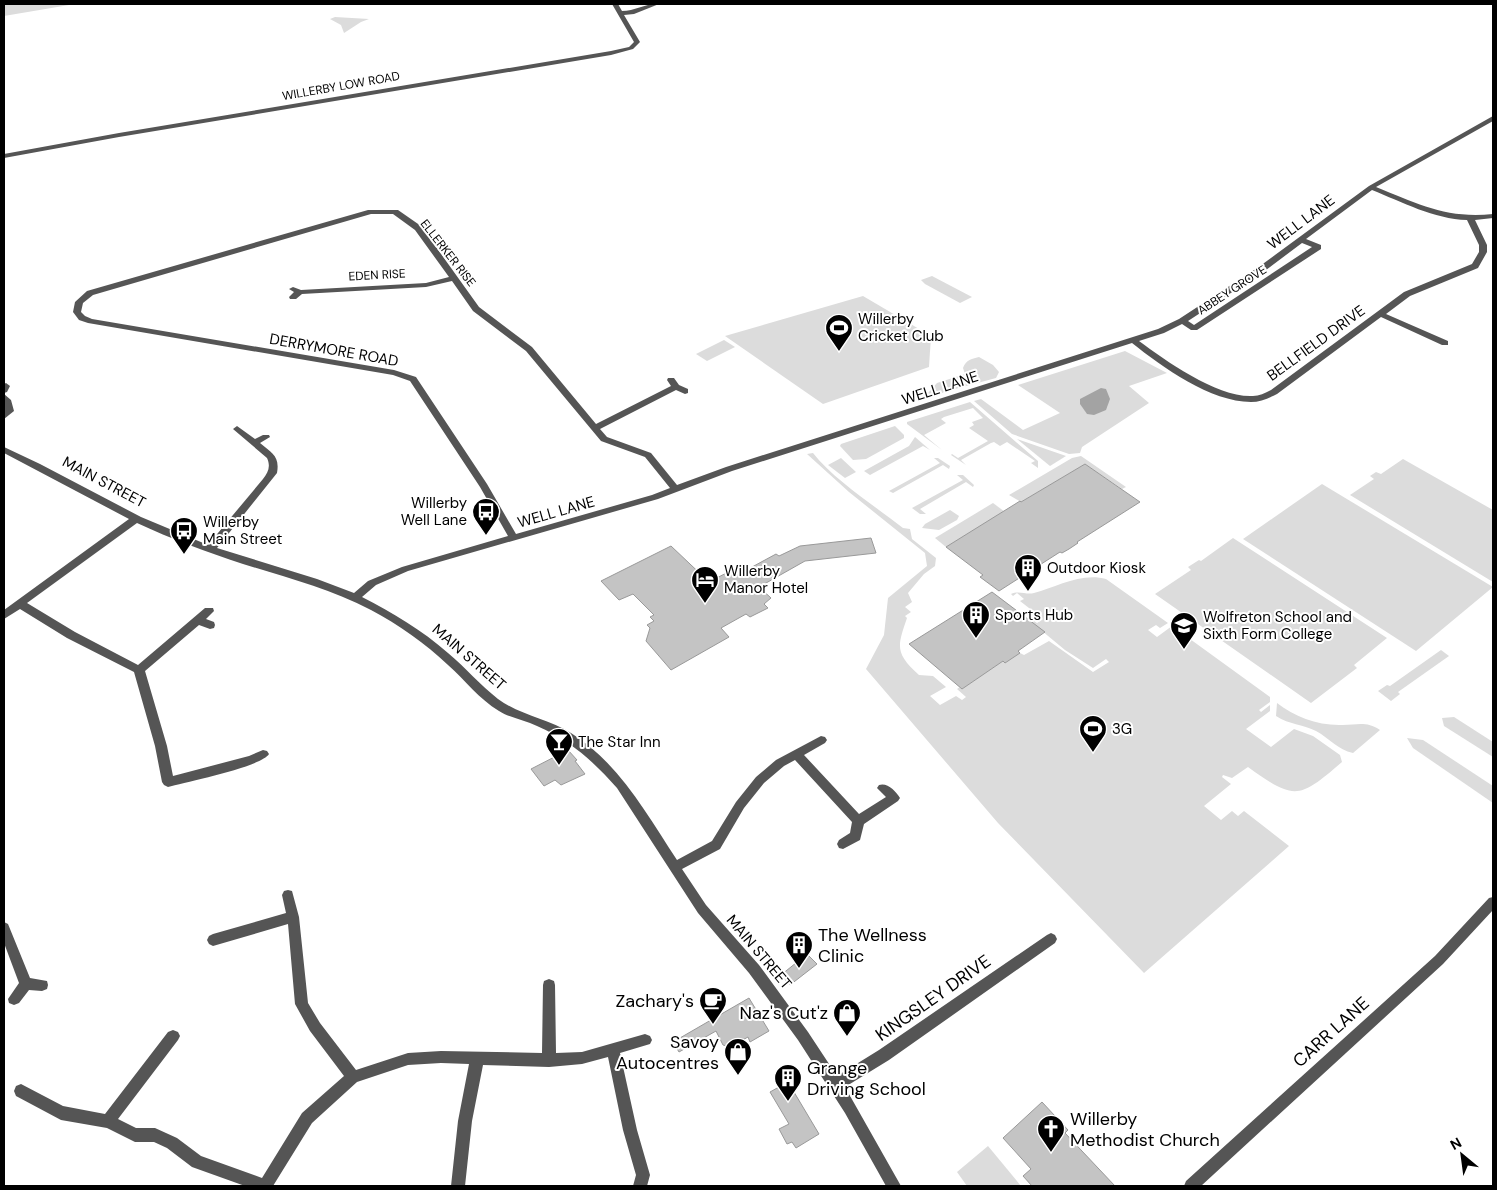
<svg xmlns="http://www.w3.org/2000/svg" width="1497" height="1190" font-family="'DM Sans',sans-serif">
	<rect width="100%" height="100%" fill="#fff"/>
	<g fill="#dcdcdc">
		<polygon points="4,4 75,4 4,16"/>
		<polygon points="335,17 369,19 361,22 344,33 341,25 330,19"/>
		<polygon points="932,276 972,297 960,303 925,284 921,280"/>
		<polygon points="863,296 931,336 929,367 823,404 725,336"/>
		<polygon points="724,340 735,347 707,361 696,354"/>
		<polygon points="1125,351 1167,373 1129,386 1149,403 1082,447 1080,453 1069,454 1012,434 974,401 981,399 1023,430 1060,413 1018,385"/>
		<path d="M 979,357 L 993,365 L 999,372 L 996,378 L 944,392 L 937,396 L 931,397 L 927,394 L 937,383 L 965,374 L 963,368 C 966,360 971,359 979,357 Z"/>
		<polygon points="970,402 1038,461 1038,468 1031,463 1035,461 1007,442 1000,446 994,442 991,443 961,460 966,465 951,455 952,454 958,458 988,441 969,428 974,425 972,422 983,418 973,408 944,417 941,419 946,423 924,435 942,450 907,424 907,422"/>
		<polygon points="895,426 904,435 904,438 866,459 853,460 840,446 841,444"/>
		<polygon points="915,437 930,450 923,446 870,475 864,471 909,446"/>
		<polygon points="1017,439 1066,456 1050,466"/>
		<path d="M 813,453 C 834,480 875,506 903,528 L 910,529 L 912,539 L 936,558 L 935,566 L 924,574 L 908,593 L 912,602 L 905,607 L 911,612 L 905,616 L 907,618 C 897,647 895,653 919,675 L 933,676 L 946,687 L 930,696 L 940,705 L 956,696 L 962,700 L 966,697 L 957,689 L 960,687 L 962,689 L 1003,661 L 1005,663 L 1020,653 L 1024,655 L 1049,641 L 1093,672 L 1109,662 L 1106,659 L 1093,668 L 1065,650 L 1030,621 L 1032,619 L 1037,623 L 1043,619 L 1020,601 L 1024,599 L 1017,593 L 1013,596 L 1011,594 C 1019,590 1026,595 1034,593 C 1056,587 1082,572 1106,579 L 1168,623 L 1160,628 L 1156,625 L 1148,630 L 1157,637 L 1172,626 L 1270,697 L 1270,702 L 1259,710 L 1261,712 L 1270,705 L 1270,711 L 1246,729 L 1271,747 L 1294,729 L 1313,736 L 1340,755 L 1342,762 C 1299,799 1295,801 1248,767 L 1232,778 L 1223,775 L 1222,777 L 1231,784 L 1204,806 L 1221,820 L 1232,811 L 1238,816 L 1244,811 L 1289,846 L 1144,973 L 998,823 L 866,669 L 884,635 L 888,598 L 927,566 L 925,553 L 849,492 L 807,454 Z"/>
		<polygon points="1081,456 1126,487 1122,489 1085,464 1021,502 1009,495 1072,458"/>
		<polygon points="841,458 856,472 845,478 828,465"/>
		<polygon points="934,458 938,458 950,466 949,469 943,465 893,493 889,491 940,463"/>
		<polygon points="1403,459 1493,510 1493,582 1350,495 1374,479 1370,476 1376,472 1381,474"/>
		<polygon points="957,475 963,475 974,485 973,487 966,482 920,509 926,514 920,514 912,508 963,480"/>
		<polygon points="1322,484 1493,587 1416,651 1243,539"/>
		<polygon points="993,503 1005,512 946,547 935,538"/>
		<polygon points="950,510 959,516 957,520 939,530 922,528 925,524"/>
		<polygon points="1233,538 1387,638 1354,665 1357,668 1311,703 1155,594 1191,570 1188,567 1199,560 1201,561"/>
		<polygon points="1441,650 1449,656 1398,692 1400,694 1391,701 1378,691 1387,685 1390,686"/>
		<path d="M 1277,703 C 1294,716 1316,725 1339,725 C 1355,726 1365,720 1380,730 L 1353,753 C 1338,750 1329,738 1316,731 C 1302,724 1290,725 1276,716 Z"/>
		<polygon points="1454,717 1493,742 1493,757 1444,726 1442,718"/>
		<polygon points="1407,738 1423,740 1493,786 1493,803 1413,748"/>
		<polygon points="988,1146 1021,1186 967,1186 957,1172"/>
	</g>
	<polygon fill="#a3a3a3" points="1101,388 1106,389 1110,399 1106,410 1094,415 1087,414 1080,404 1080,399"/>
	<g fill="#c4c4c4" stroke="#999">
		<polygon points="1085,464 1140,502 1077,542 1078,543 1069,549 1062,553 1060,552 999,591 980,577 983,575 946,547 1012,506 1020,501 1021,502"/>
		<polygon points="871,538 876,553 805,561 759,587 771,598 764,604 768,608 750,617 746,614 721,628 729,637 671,670 646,641 650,628 647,625 654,621 650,617 654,615 633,594 619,600 601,581 671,546 709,582 736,568 741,573 776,554 779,556 800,546"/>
		<polygon points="992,592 1045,632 1018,651 1020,653 1005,663 1003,661 962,689 909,644"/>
		<polygon points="568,750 577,760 575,761 585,774 561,785 555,780 544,786 531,769"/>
		<polygon points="807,954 817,964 790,985 781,975"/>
		<polygon points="749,998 769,1031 750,1042 748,1037 730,1047 723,1045 716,1031 679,1052 673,1042"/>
		<polygon points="788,1082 819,1134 796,1148 792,1142 787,1144 779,1129 789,1124 770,1092"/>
		<polygon points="1042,1102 1068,1130 1065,1133 1115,1186 1032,1186 1023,1176 1031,1169 1003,1138"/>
	</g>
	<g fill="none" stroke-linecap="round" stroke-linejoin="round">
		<g fill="#555" fill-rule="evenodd">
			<path d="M 612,4 L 618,4 L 622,11 C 635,11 646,3 659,4 L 634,14 L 624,15 L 640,42 L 633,49 L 611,55 L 119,137 L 4,158 L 4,154 L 119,133 L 611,51 L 629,47 L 634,42 Z"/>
			<path d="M 1493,116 L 1493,121 L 1376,187 C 1418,204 1447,219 1493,214 L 1493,218 L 1475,220 L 1487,245 L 1487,252 L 1478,268 L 1410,296 L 1386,314 L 1448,341 L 1448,345 L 1442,345 L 1381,317 L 1277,394 C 1269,398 1260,402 1251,402 C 1211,402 1162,367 1132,343 L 732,471 L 658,499 L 408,571 L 376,585 L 362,597 C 393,613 422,630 448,653 C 466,668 480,685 498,699 C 520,715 548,719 571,733 C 619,763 646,813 677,860 L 712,841 L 736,802 L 756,777 L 776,760 L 821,736 L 825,737 L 827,740 L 825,743 L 804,755 L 859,814 L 886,797 L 877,788 L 879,785 C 887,782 896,791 900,798 L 898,801 L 864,824 L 860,840 L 843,849 L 839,848 L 837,844 L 839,840 L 850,833 L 852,822 L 795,760 L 784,766 L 764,783 L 744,808 L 720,849 L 682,869 L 706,905 L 759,965 L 808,1032 L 837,1076 L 879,1050 L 1047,935 L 1051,933 L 1055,935 L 1057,939 L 1055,943 L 889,1060 L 845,1087 L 901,1186 L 886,1186 L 845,1113 L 798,1040 L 749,973 L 698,913 L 617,788 C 594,762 570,740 537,726 C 525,720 510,718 499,711 C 479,699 465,680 448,665 C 425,643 399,625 371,610 C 330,589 286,577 243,564 C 207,552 171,539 137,523 L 27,603 L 75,632 L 138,665 L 205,608 L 213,608 L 214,611 L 206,619 L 214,622 L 215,625 L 214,628 L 210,629 L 199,625 L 145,671 L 167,746 L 173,776 L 249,756 L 263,750 L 267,751 L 269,754 C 261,767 186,782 168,787 L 164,785 L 162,782 L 155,746 L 134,672 L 67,638 L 20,609 L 4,619 L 4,610 L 129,519 L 4,453 L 4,447 L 40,464 L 141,517 L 208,545 L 263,479 C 268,472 271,467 267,458 L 233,429 L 237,426 L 255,439 L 263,435 L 269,435 L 270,437 L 260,443 C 272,453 280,456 277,473 L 217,548 L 317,579 L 354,593 L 368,581 L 402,567 L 508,536 L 480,487 L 410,381 L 393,375 L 88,323 L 79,320 L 73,312 L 75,302 L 87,291 L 368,210 L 398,210 L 421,226 L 479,307 L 532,347 L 596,424 L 671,386 L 667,380 L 668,378 L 674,378 L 679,385 L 688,389 L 688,393 L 685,394 L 676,390 L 600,429 L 607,437 L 651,453 L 677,485 L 726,467 L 1158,329 L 1179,319 L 1260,266 L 1369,186 ZM 1372,190 C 1402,202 1434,219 1467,220 L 1479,245 L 1479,252 L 1472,264 L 1404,292 L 1271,390 C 1265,393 1259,396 1253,396 C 1218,398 1166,361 1139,341 L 1164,333 L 1182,324 L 1191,330 L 1197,330 L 1321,249 L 1321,245 L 1306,239 ZM 371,214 L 393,214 L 415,230 L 449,277 L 426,283 L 301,290 L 293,287 L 289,289 L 294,292 L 289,297 L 290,299 L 296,299 L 302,294 L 426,287 L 452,281 L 473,311 L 526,351 L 601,441 L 645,457 L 670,488 L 652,495 L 516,534 L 487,484 L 416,377 L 394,370 L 92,319 L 85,316 L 81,312 L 83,303 L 93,295 ZM 1302,243 L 1312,247 L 1194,325 L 1188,321 L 1266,270 Z"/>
			<polygon points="6,383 10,386 7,392 4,393 4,384"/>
			<polygon points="4,394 11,400 14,411 4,419 4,412 5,410"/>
			<polygon points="288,890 292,891 299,917 308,1003 320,1023 356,1070 408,1053 441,1051 542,1053 543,985 544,981 549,979 554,981 555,985 556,1053 582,1052 645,1034 650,1036 652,1040 650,1044 620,1053 637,1130 650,1175 647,1186 633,1186 636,1175 623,1130 608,1057 582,1064 549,1067 483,1065 472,1121 465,1186 451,1186 458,1121 469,1064 441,1063 408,1065 357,1082 312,1123 273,1186 245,1186 192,1167 167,1148 154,1142 135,1142 107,1128 61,1120 16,1096 14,1091 16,1086 21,1084 63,1106 105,1114 168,1032 173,1030 178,1032 180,1036 178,1040 118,1119 136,1128 155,1128 177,1138 201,1156 262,1178 302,1113 344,1076 310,1031 295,1004 288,924 213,946 209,944 207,940 209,936 213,934 286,913 282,895 284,891"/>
			<polygon points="4,922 8,924 30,978 47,981 48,985 47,989 42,991 29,990 19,1003 14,1005 9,1003 8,999 19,983 4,943"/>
		</g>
		<polygon fill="#555" fill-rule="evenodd" points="1493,897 1493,910 1443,964 1201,1186 1184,1186 1186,1181 1435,956 1489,898"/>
	</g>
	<defs>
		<symbol id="stadium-pin" viewBox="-11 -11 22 30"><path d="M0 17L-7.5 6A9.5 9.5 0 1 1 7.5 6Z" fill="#000" stroke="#fff"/><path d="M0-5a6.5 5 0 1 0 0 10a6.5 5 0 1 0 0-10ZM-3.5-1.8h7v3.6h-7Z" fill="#fff"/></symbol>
		<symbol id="bus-pin" viewBox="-11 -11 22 30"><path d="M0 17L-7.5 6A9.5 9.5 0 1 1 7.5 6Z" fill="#000" stroke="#fff"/><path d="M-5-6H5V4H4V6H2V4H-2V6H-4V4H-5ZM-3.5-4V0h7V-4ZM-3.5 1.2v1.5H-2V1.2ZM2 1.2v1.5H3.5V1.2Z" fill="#fff"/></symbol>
		<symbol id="building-pin" viewBox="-11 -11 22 30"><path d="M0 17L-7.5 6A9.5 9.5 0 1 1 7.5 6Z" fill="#000" stroke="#fff"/><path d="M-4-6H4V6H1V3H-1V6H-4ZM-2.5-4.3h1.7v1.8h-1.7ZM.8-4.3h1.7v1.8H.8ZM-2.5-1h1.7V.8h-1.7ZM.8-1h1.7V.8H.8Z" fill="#fff"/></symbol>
		<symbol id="hotel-pin" viewBox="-11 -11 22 30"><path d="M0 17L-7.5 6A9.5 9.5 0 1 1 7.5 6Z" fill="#000" stroke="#fff"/><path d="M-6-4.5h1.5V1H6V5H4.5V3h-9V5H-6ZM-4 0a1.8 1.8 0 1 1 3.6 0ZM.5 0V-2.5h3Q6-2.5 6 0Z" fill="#fff"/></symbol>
		<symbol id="school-pin" viewBox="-11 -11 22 30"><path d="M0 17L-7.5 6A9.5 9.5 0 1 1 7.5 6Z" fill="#000" stroke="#fff"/><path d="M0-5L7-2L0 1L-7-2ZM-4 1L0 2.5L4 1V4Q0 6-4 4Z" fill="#fff"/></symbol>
		<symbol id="bar-pin" viewBox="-11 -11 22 30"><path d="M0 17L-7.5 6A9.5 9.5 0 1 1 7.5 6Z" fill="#000" stroke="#fff"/><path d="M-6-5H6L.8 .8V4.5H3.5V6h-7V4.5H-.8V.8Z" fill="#fff"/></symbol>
		<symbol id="cafe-pin" viewBox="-11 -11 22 30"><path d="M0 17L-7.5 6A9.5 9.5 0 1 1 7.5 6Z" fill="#000" stroke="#fff"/><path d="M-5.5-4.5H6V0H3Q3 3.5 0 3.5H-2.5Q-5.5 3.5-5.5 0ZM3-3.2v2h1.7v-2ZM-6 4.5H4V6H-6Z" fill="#fff"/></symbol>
		<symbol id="shop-pin" viewBox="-11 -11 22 30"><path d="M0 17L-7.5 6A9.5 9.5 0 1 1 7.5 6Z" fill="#000" stroke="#fff"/><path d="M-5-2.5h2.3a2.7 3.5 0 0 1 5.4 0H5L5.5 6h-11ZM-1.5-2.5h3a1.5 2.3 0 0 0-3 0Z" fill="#fff"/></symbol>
		<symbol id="church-pin" viewBox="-11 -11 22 30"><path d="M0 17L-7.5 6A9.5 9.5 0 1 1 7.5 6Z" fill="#000" stroke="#fff"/><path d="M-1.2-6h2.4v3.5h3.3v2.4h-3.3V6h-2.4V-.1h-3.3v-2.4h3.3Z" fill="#fff"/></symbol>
	</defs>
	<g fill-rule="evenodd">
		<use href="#stadium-pin" x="823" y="312" width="32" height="43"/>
		<use href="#bus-pin" x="470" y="496" width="32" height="43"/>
		<use href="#bus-pin" x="168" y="515" width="32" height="43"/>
		<use href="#building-pin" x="1012" y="552" width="32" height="43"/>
		<use href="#hotel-pin" x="689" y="564" width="32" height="43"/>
		<use href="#building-pin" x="960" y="599" width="32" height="43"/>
		<use href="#school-pin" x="1168" y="610" width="32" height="43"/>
		<use href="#stadium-pin" x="1077" y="713" width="32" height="43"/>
		<use href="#bar-pin" x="543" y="726" width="32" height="43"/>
		<use href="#building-pin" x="783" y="929" width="32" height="43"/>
		<use href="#cafe-pin" x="697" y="985" width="32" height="43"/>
		<use href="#shop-pin" x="831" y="997" width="32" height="43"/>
		<use href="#shop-pin" x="722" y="1036" width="32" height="43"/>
		<use href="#building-pin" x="772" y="1062" width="32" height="43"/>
		<use href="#church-pin" x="1035" y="1113" width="32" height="43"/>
	</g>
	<g text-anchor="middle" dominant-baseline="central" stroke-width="4" stroke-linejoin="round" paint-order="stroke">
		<g font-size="12" fill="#000" stroke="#fff">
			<text transform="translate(341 86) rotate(-10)">WILLERBY LOW ROAD</text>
			<text transform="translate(448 253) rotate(52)">ELLERKER RISE</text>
			<text transform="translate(377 275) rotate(-3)">EDEN RISE</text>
			<text transform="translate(1232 290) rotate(-33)">ABBEY GROVE</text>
		</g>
		<g font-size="15" fill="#000" stroke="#fff">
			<text transform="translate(1301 222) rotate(-37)">WELL LANE</text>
			<text transform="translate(1316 343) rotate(-36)">BELLFIELD DRIVE</text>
			<text transform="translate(334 350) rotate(10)">DERRYMORE ROAD</text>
			<text transform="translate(940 388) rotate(-18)">WELL LANE</text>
			<text transform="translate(104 482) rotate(28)">MAIN STREET</text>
			<text transform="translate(556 512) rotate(-16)">WELL LANE</text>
			<text transform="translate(469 657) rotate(41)">MAIN STREET</text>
			<text transform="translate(759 952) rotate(50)">MAIN STREET</text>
		</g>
		<g font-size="15" fill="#000" stroke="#fff" text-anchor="start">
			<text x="858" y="319">Willerby<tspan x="858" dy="17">Cricket Club</tspan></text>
			<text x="467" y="503" text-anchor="end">Willerby<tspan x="467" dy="17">Well Lane</tspan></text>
			<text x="203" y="522">Willerby<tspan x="203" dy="17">Main Street</tspan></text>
			<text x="1047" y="568">Outdoor Kiosk</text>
			<text x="724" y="571">Willerby<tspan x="724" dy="17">Manor Hotel</tspan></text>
			<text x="995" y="615">Sports Hub</text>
			<text x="1203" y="617">Wolfreton School and<tspan x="1203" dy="17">Sixth Form College</tspan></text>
			<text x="1112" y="729">3G</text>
			<text x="578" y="742">The Star Inn</text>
		</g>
		<g font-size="18" fill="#000" stroke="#fff" text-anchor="start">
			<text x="818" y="935">The Wellness<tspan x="818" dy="21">Clinic</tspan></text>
			<text x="694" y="1001" text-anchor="end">Zachary's</text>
			<text x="828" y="1013" text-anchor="end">Naz's Cut'z</text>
			<text x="719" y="1042" text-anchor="end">Savoy<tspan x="719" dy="21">Autocentres</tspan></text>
			<text x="807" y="1068">Grange<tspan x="807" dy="21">Driving School</tspan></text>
			<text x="1070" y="1119">Willerby<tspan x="1070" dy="21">Methodist Church</tspan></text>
		</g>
		<g font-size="18" fill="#000" stroke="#fff">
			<text transform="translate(933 998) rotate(-35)">KINGSLEY DRIVE</text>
			<text transform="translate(1331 1032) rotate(-42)">CARR LANE</text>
		</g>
	</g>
	<rect width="1497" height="1190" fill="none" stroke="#000000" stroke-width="10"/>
	<g transform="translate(1462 1155) rotate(331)" stroke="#ffffff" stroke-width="4" paint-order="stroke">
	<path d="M0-4L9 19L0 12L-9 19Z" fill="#000000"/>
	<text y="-8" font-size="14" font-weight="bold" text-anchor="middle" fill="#000000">N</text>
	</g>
</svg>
